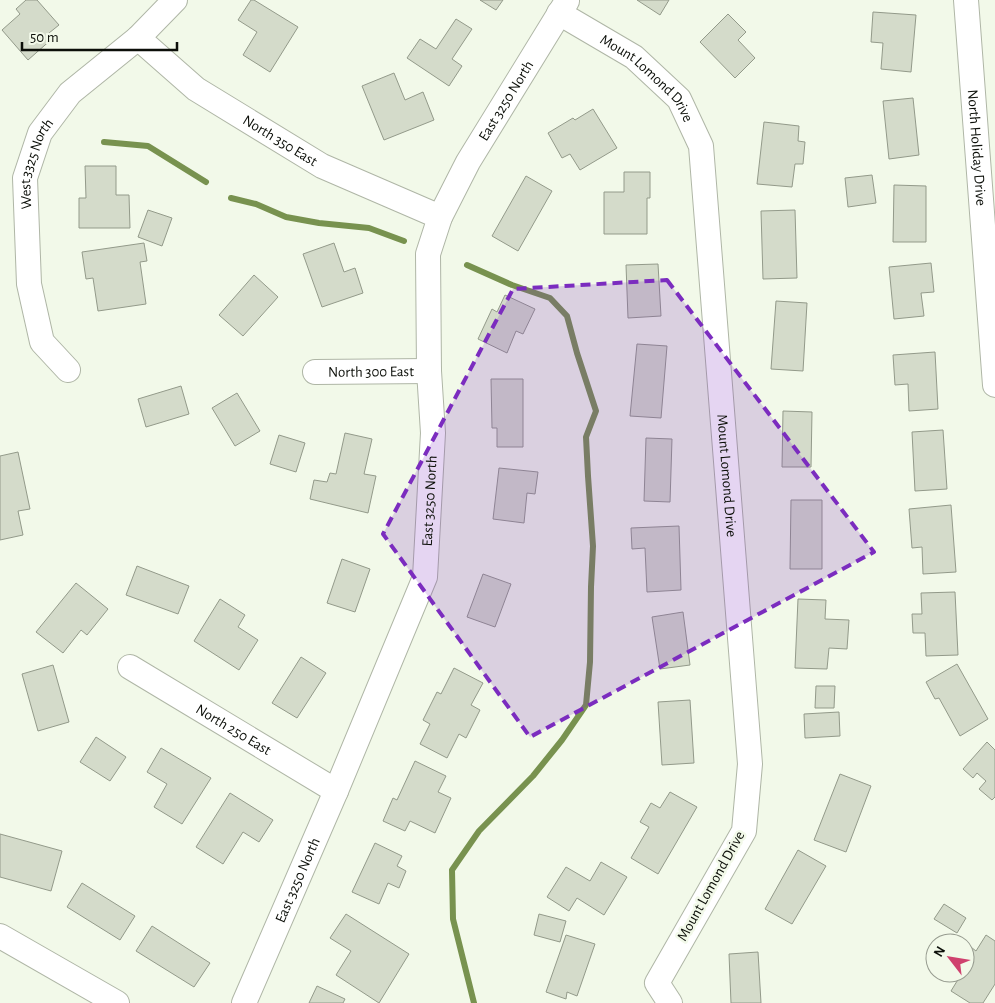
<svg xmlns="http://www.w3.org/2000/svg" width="995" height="1003" font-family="'Alegreya Sans',sans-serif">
	<rect width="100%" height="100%" fill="#f2f9e9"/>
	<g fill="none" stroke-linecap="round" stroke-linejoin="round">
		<g stroke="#78924f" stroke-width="6">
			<polyline points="104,142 148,146 206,182"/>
			<polyline points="231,198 256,204 286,217 319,223 369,228 404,241"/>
			<polyline points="467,265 512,285 550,298 567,316 577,353 596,411 586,437 588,476 593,546 591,587 590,662 586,705 562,740 533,776 479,831 452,870 453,919 474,1003"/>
		</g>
	</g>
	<g fill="#d4dbca" stroke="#939a8a">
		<polygon points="26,0 37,0 59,25 49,33 53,38 28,60 2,30 20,14 16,9"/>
		<polygon points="251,0 254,0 298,27 270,72 243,55 257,32 238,20"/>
		<polygon points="480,0 503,0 496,10"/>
		<polygon points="637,0 669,0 660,15"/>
		<polygon points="873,12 916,15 911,72 881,69 883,43 871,42"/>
		<polygon points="728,14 746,32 738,40 755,58 735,78 700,42"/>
		<polygon points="456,19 472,29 452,59 462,66 449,86 407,58 420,39 436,49"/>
		<polygon points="394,73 405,100 423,92 434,120 384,140 362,86"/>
		<polygon points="913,98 919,155 889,159 883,101"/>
		<polygon points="593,109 617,148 580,170 570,154 562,158 548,133 573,118 575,120"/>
		<polygon points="764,122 799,126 798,141 805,142 803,164 795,164 792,187 757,184"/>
		<polygon points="85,166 116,166 116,195 129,195 130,228 79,228 79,198 86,198"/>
		<polygon points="624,172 650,172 650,198 647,198 647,234 604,234 604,192 624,192"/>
		<polygon points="872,175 876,203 848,207 845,178"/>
		<polygon points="526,176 552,191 518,251 492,236"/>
		<polygon points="894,185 926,186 926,242 893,242"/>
		<polygon points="148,210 172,218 162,246 138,237"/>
		<polygon points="795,210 797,278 763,279 761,211"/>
		<polygon points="144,243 147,261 140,262 146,304 98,311 93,278 86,279 82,252"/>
		<polygon points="334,243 344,272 355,268 363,293 322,307 303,254"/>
		<polygon points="931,263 934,292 921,293 924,316 894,319 889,267"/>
		<polygon points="658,264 661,316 628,318 626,265"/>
		<polygon points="254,275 278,297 243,336 219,315"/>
		<polygon points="505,295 535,309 523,334 516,331 507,353 478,339 492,309 497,312"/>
		<polygon points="776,301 807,303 803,371 771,369"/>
		<polygon points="637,344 667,346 661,418 630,416"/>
		<polygon points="935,352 938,409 909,411 908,384 895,385 893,355"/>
		<polygon points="491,379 523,379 523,447 497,447 497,428 492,428"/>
		<polygon points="181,386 189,414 146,427 138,399"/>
		<polygon points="237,393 260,431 235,446 212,408"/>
		<polygon points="783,411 812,412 811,467 782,467"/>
		<polygon points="943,430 947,489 915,491 912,432"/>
		<polygon points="345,433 372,439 364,474 376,476 368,513 310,499 314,480 327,482 330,473 336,474"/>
		<polygon points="279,435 305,443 296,472 270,464"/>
		<polygon points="646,438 672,439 670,502 644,501"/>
		<polygon points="18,452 30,509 18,511 23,535 0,540 0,456"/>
		<polygon points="499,468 538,472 535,494 527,493 524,523 493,519"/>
		<polygon points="791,500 822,500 822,569 790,569"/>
		<polygon points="951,505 956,572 923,574 922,547 912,548 909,509"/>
		<polygon points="679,526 681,590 647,592 645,548 632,549 631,528"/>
		<polygon points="342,559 370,569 355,612 327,603"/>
		<polygon points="137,566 189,586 178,614 126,595"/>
		<polygon points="483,574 511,584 495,627 467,617"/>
		<polygon points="76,583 108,609 87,635 81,630 63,653 36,632"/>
		<polygon points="955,592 958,655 926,656 925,633 913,633 912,614 922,614 921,593"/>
		<polygon points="220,599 245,615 238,627 258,640 239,670 194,641"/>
		<polygon points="798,599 826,600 825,619 849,620 847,649 829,648 827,669 795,668"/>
		<polygon points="683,612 690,665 660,669 652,617"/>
		<polygon points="301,657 326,673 297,718 272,703"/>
		<polygon points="957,664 988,719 960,736 939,698 935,699 926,682"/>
		<polygon points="53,665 69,722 38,731 22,674"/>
		<polygon points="454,668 483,683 471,705 480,710 466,738 459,734 447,758 420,744 430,724 423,720 437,692 441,694"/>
		<polygon points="816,686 835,686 834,708 815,708"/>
		<polygon points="690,700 694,763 662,765 658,702"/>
		<polygon points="839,712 840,736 805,738 804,714"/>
		<polygon points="96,737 126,757 110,781 80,762"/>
		<polygon points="987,742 995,750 995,797 992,800 979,789 986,781 977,773 973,778 963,769"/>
		<polygon points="161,748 211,778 182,824 154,807 167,784 147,772"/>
		<polygon points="415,761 446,776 438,792 451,798 435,833 410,821 405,831 383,821 393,798 397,800"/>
		<polygon points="840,774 871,786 846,852 814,840"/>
		<polygon points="670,792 697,807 658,874 631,858 649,827 640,822 651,803 660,808"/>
		<polygon points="230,793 273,820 259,842 243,832 223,864 196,847"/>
		<polygon points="0,834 62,851 51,891 0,877"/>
		<polygon points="375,843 402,856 397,866 406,871 399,888 388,883 379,904 352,892"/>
		<polygon points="798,850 826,866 792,924 765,909"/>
		<polygon points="601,862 627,877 604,915 577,898 569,911 547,897 566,867 590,881"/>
		<polygon points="82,883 135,916 120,940 67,907"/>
		<polygon points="944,904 966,918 957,933 934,919"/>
		<polygon points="346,914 409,954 379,1003 336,975 351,951 330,938"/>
		<polygon points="539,914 566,921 560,942 534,935"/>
		<polygon points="152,926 210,963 194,987 136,951"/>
		<polygon points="566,935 595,944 577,996 567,992 566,999 546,992"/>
		<polygon points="986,935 995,941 995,984 983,1003 970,1003 951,991 962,973 965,973 965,968 966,966 965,966 965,947 967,944 976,951"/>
		<polygon points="758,952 761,1003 731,1003 729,954"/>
		<polygon points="317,986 345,999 343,1003 309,1003"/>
	</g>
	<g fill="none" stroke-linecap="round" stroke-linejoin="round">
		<defs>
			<g id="street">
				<path id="s1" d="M 966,0 L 995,385"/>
				<path id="s2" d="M 559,13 L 634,57 L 679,99 L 701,146 L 750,764 L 744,831 L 657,983 L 670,1003"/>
				<path id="s3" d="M 138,38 L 196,89 L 322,166 L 440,217"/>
				<path id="s4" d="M 68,370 L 42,342 L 29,284 L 25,178 L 40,133 L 70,93 L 138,38 L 175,0"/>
				<path id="s5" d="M 315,372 L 429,371"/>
				<path id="s6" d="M 130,667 L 336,791"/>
				<polyline points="0,936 117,1003"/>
				<path id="s7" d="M 244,1003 L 336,791 L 425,577 L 433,433 L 429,371 L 428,254 L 440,217 L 468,162 L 567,1"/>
			</g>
		</defs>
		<use href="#street" stroke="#afb6a6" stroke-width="26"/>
		<use href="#street" stroke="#fff" stroke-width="24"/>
	</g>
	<path fill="#7b2cbf" fill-opacity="0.2" stroke="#7b2cbf" stroke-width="4" stroke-dasharray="10 6" stroke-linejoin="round" d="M 667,280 L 874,552 L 530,737 L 383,534 L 513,289 Z"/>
	<g text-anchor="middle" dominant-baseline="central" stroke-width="5" stroke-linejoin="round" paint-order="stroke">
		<g font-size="15" fill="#0c0f09" stroke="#f2f9e9">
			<text stroke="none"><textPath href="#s2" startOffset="111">Mount Lomond Drive</textPath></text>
			<text stroke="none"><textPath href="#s7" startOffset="959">East 3250 North</textPath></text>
			<text stroke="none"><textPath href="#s3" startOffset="176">North 350 East</textPath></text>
			<text stroke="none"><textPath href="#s1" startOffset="148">North Holiday Drive</textPath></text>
			<text stroke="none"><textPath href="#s4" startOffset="220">West 3325 North</textPath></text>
			<text stroke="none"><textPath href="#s5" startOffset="56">North 300 East</textPath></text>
			<text stroke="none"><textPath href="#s2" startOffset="531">Mount Lomond Drive</textPath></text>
			<text stroke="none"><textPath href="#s7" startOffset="539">East 3250 North</textPath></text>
			<text stroke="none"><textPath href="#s6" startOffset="121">North 250 East</textPath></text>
			<text stroke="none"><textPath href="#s7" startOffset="134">East 3250 North</textPath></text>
			<text transform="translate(711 886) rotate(-61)">Mount Lomond Drive</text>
		</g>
	</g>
	<g transform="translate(950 958) rotate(301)"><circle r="24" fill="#f2f9e9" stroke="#969b8f"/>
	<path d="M0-4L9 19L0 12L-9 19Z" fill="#cf416e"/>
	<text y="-8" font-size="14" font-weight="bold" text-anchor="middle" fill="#0c0f09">N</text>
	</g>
	<path d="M22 42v8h155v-8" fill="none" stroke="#0c0f09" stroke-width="2.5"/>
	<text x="30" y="42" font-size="15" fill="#0c0f09" stroke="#f2f9e9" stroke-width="4" paint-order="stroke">50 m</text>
</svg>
